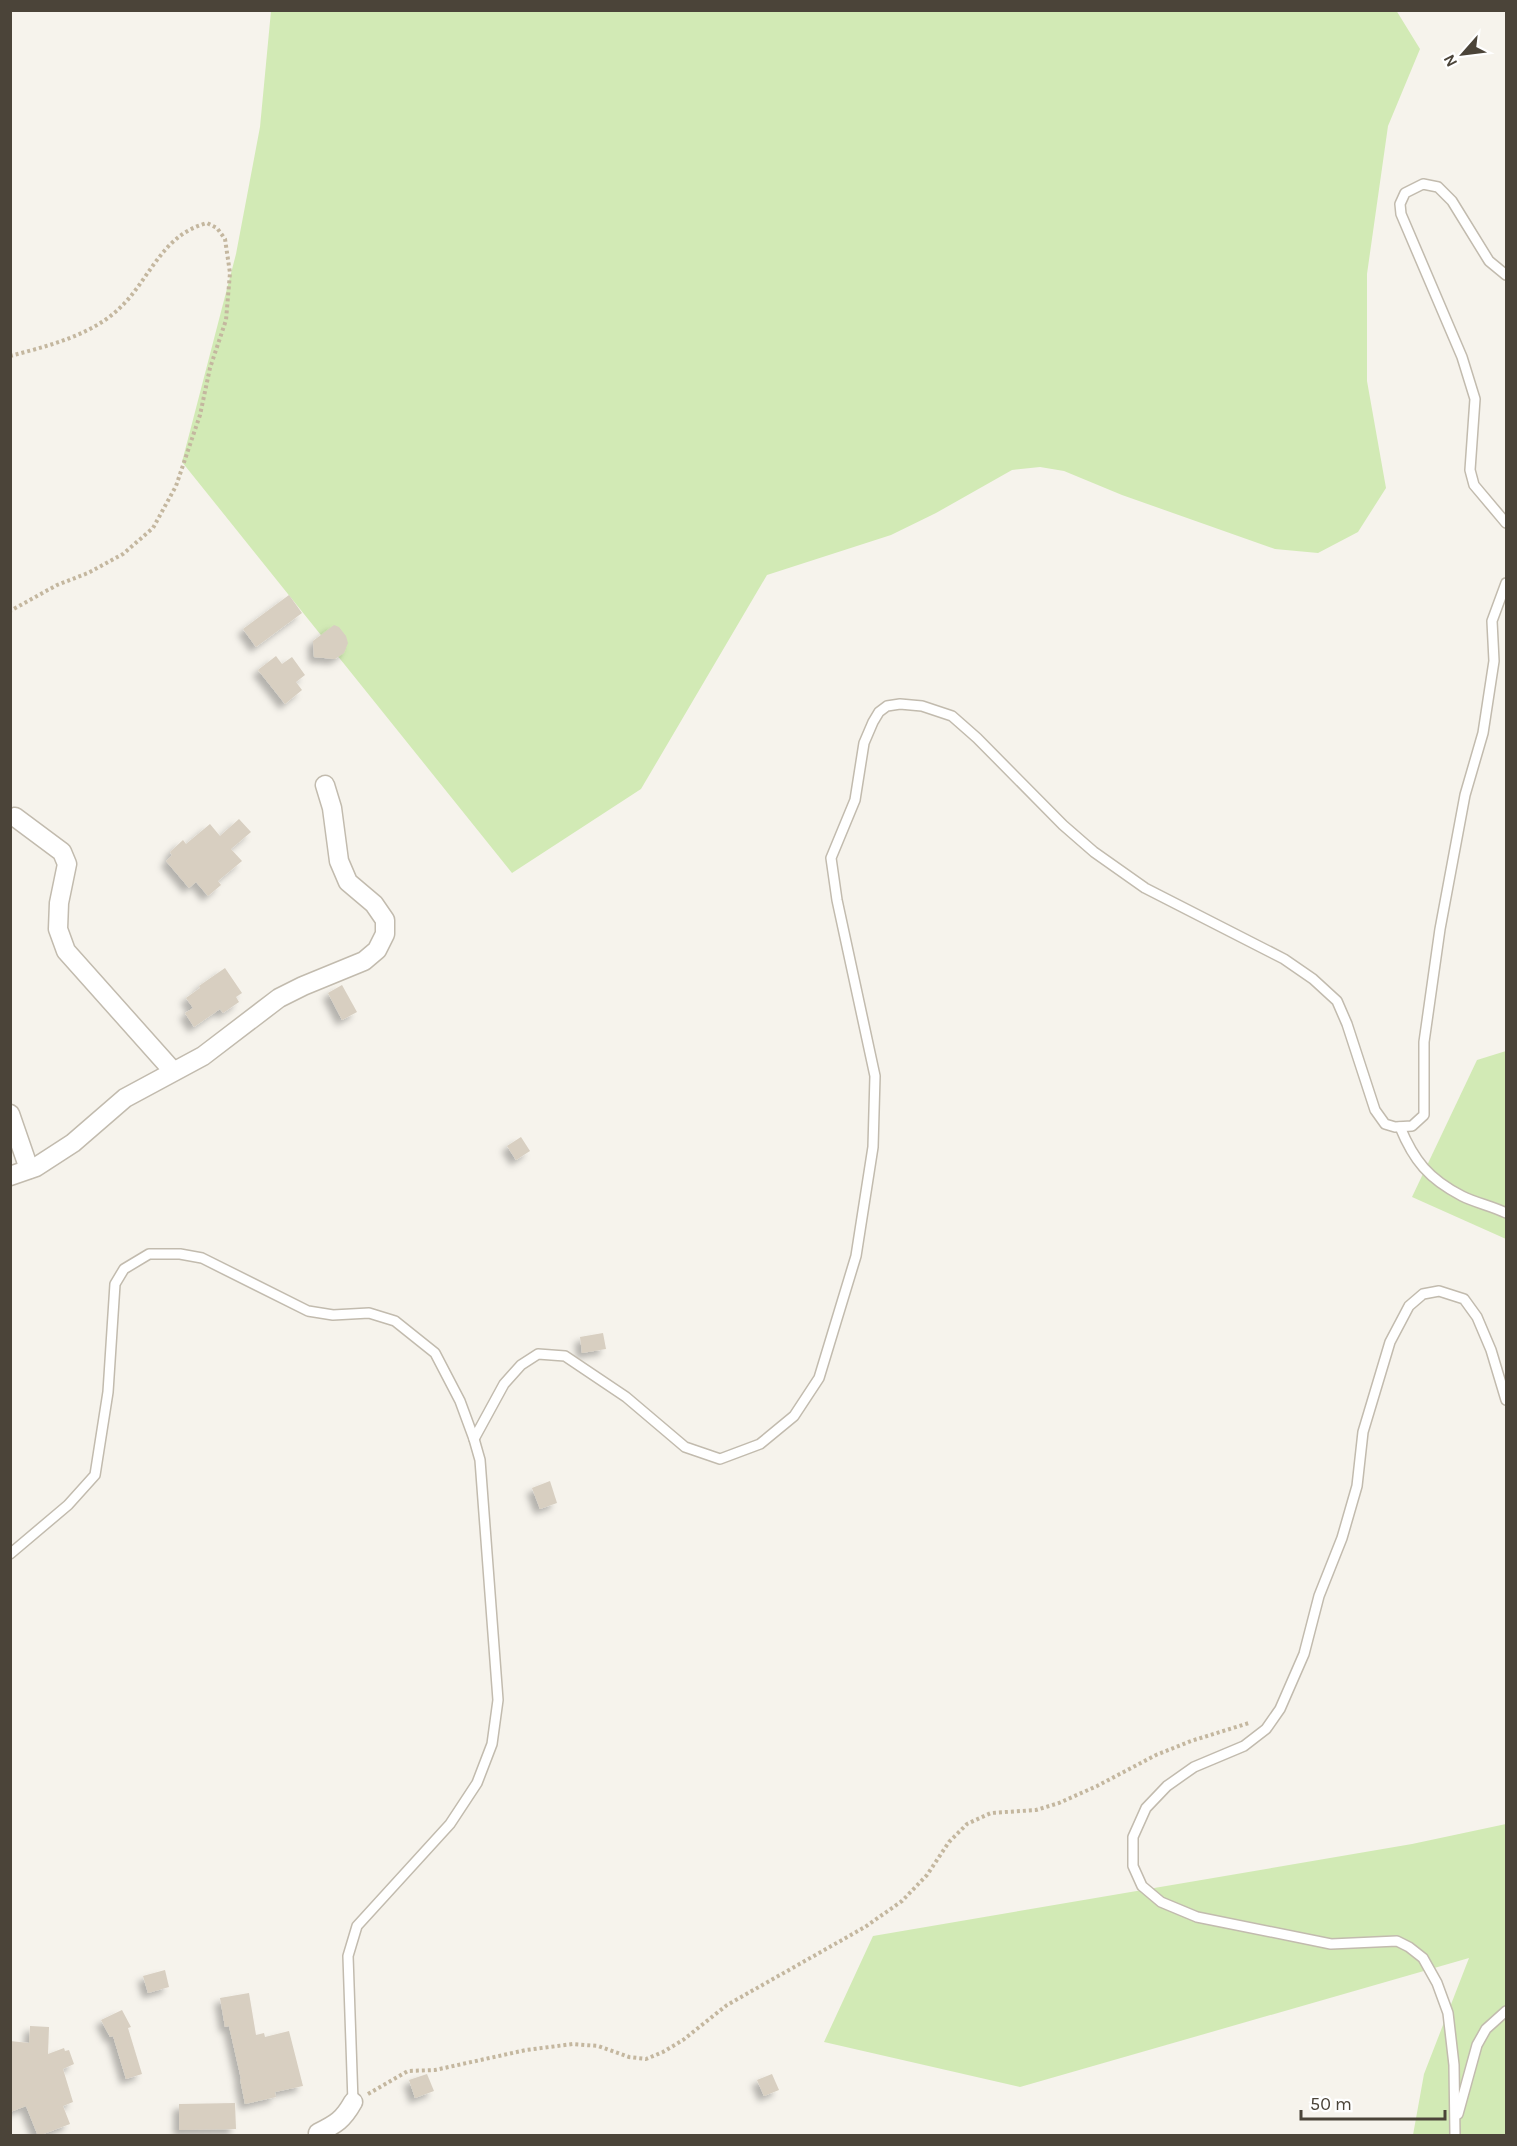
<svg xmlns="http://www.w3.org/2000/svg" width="1517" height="2146" font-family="Karla,sans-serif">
	<defs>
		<filter id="shadow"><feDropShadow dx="-5.5" dy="5.5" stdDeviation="3" flood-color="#0004"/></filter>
	</defs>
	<rect width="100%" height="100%" fill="#f6f3ec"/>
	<g fill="#d2eab5">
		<polygon points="1396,10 1420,49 1388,126 1367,274 1367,381 1386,488 1358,532 1318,553 1275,549 1122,495 1064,471 1040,467 1012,470 936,513 891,535 767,575 641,789 512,873 182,462 236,254 260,127 271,11"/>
		<polygon points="1506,1051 1506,1239 1412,1197 1477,1060"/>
		<polygon points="1506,1824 1506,2135 1413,2135 1424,2074 1469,1958 1020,2087 824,2042 873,1936 1412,1844"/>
	</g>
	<g fill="#d8cfc1" filter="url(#shadow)">
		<polygon points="289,595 302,613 256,647 243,629"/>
		<polygon points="334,625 339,627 346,636 348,643 344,653 335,659 314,657 313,641"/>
		<polygon points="276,656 282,664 292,657 305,675 296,682 302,690 285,704 258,670"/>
		<polygon points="239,819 251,832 231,849 242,861 218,881 221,885 208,896 196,882 189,888 166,861 172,855 170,852 183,840 186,844 210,824 220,836"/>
		<polygon points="225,968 242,993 236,997 239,1002 223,1013 220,1009 194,1027 185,1013 193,1008 186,998 200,988 199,986"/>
		<polygon points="342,985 357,1012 342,1020 328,993"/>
		<polygon points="521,1137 530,1151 516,1160 507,1146"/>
		<polygon points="603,1333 606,1349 582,1353 580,1337"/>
		<polygon points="550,1481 557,1503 540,1509 532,1488"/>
		<polygon points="165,1970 169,1987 148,1993 143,1976"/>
		<polygon points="249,1993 256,2035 264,2033 265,2037 289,2031 303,2086 275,2092 276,2097 245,2104 240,2079 241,2079 229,2026 225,2027 220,1998"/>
		<polygon points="122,2010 131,2027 128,2028 142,2074 126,2079 113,2036 110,2037 101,2020"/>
		<polygon points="30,2026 49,2027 48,2054 64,2048 65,2051 69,2050 74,2064 63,2069 73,2102 63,2106 70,2124 38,2136 26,2106 10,2112 10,2041 29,2043"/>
		<polygon points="427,2074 434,2091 415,2098 409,2080"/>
		<polygon points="772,2074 779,2090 764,2096 757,2080"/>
		<polygon points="235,2103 236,2129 179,2130 179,2104"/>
	</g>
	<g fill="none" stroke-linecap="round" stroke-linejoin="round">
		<defs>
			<g id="service">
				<polyline points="1506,275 1489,261 1452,201 1438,187 1423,184 1405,193 1400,204 1401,214 1462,357 1475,399 1470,470 1474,485 1506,523"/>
				<path d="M 1400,1127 C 1414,1161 1429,1179 1462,1196 C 1476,1203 1492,1206 1506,1213"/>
				<polyline points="474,1439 504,1384 521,1365 538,1354 565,1356 626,1397 685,1447 720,1459 760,1444 794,1416 819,1378 856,1256 873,1147 875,1076 837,900 831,858 855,800 864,743 873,722 879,712 887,706 900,704 922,706 952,716 977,738 1063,825 1094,852 1145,888 1284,959 1313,979 1337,1001 1347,1024 1375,1110 1385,1124 1395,1127 1412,1126 1424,1115 1424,1042 1440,929 1465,795 1483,733 1494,661 1492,621 1506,583"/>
				<polyline points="10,1554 68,1505 95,1475 108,1392 115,1284 124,1269 149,1254 180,1254 202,1258 308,1311 333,1315 369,1313 395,1321 435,1353 460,1401 474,1439 480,1460 498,1700 492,1744 477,1783 450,1824 357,1926 348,1956 353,2102"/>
				<polyline points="1458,2114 1477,2045 1486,2029 1506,2011"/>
				<polyline points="1455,2136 1454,2065 1448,2013 1437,1983 1423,1958 1409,1947 1397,1941 1331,1944 1197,1917 1161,1902 1142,1886 1133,1866 1133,1837 1146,1808 1167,1786 1194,1767 1244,1746 1266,1729 1280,1709 1304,1654 1319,1596 1342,1538 1357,1486 1363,1432 1390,1342 1409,1306 1423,1294 1439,1291 1464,1299 1477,1317 1491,1350 1506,1400"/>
			</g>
			<g id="minor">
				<polyline points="15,817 62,852 67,864 59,903 58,929 66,951 173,1071"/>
				<polyline points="10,1114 29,1169"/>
				<polyline points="10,1176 36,1167 73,1143 125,1098 203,1056 279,998 303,986 364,961 377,950 385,934 385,920 374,904 348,882 339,861 332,808 325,785"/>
				<path d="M 318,2133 C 336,2124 343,2120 353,2102"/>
			</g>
		</defs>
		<use href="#service" stroke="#c2bbae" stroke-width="12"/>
		<use href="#minor" stroke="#c2bbae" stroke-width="21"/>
		<g stroke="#c4b79f" stroke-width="4" stroke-dasharray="3 3" stroke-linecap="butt">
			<path d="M 10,356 C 44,347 85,337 113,314 C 149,285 158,236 207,223 L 217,228 L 225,239 L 230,273 L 226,320 L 210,368 L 200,415 L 176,486 L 153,528 L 123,554 L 88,573 L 57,585 L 10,611"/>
			<polyline points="368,2094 408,2071 435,2070 526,2050 573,2044 598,2046 629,2057 646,2059 663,2052 683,2040 727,2005 865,1927 902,1901 927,1875 949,1842 967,1824 991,1813 1036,1810 1059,1803 1097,1786 1156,1755 1191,1741 1249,1723"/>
		</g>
		<use href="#service" stroke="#fff" stroke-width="9"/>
		<use href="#minor" stroke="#fff" stroke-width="18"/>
	</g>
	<rect width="1517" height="2146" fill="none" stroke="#4b4439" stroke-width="24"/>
	<g transform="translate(1463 54) rotate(242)" stroke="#ffffff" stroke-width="4.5" paint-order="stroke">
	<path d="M0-4.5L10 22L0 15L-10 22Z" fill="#4b4439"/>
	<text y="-9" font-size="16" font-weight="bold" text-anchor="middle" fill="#4b4439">N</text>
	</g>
	<path d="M1301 2110v9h144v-9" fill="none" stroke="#4b4439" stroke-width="3"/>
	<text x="1310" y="2110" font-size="18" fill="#4b4439" stroke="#ffffff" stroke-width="4.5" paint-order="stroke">50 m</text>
</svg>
